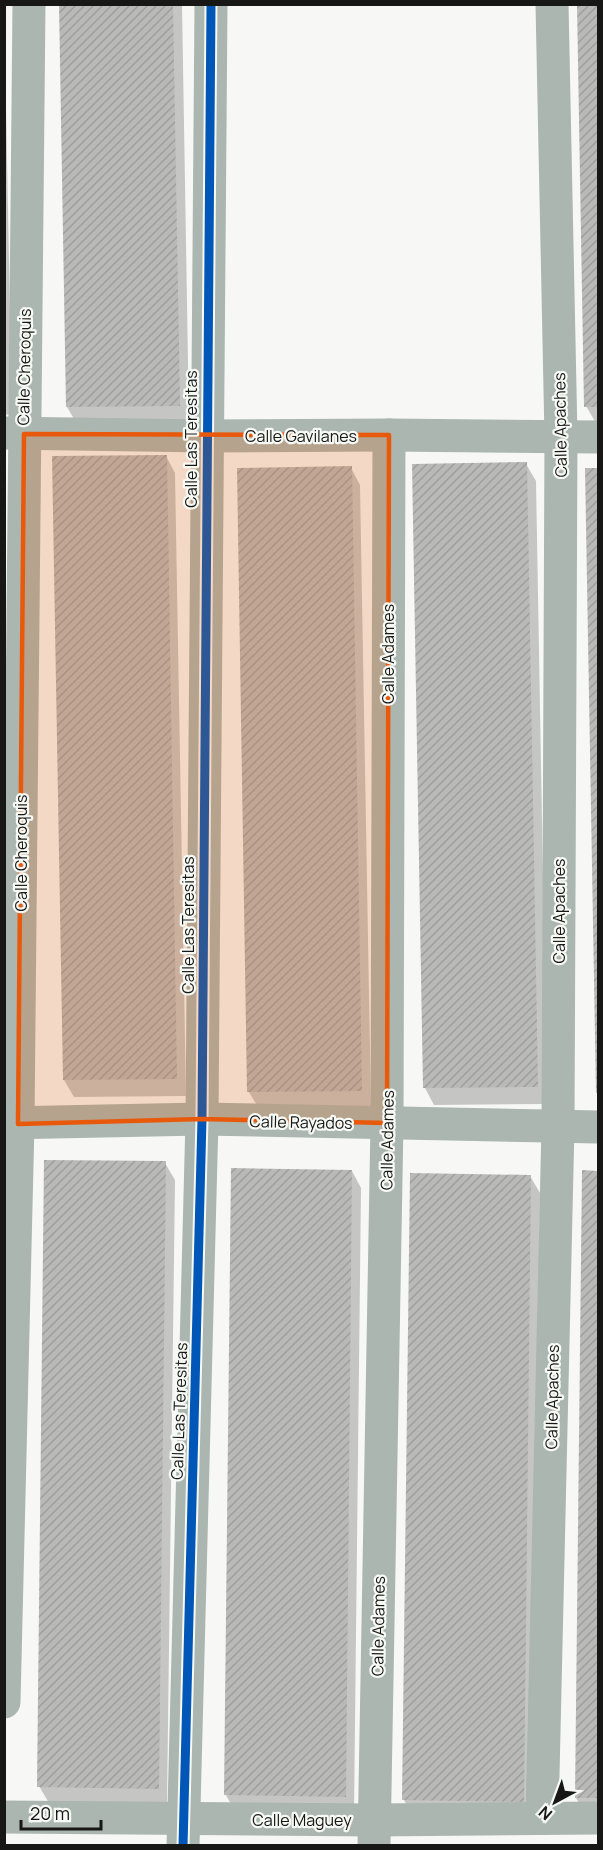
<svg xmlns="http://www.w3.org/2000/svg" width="603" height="1850" font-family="Manrope,sans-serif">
	<defs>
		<pattern id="building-hatch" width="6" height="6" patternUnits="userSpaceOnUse" patternTransform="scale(1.5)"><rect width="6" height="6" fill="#b9bab8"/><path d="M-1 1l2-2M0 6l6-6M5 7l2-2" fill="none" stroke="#9e9f9d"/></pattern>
	</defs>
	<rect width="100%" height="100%" fill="#f7f8f6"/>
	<g fill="#0003">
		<polygon points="4,4 12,414 4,415"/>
		<polygon points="60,4 182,4 189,422 77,424 67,407"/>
		<polygon points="579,4 598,4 598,423 596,423 586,406"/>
		<polygon points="166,456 175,473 186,1096 74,1097 64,1080 53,457"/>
		<polygon points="526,464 536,481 547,1104 434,1105 425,1088"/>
		<polygon points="351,468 360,485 371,1107 259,1109 249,1092"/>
		<polygon points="586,470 598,470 598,1094 597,1092"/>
		<polygon points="165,1163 175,1180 167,1805 49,1803 39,1786"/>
		<polygon points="352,1171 361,1188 354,1813 235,1812 226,1795"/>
		<polygon points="584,1172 598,1172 598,1815 586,1815 576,1798"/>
		<polygon points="530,1176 540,1193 533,1819 414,1817 404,1800"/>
	</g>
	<g fill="url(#building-hatch)">
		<polygon points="59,4 173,4 180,406 66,407"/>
		<polygon points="577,4 598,4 598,407 584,407"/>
		<polygon points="167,455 177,1079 63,1080 52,456"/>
		<polygon points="527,462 538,1087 423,1088 412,464"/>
		<polygon points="352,466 362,1091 247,1092 237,468"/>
		<polygon points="585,468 598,468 598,1092 596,1093"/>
		<polygon points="44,1160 166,1161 159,1789 37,1787"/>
		<polygon points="231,1168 352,1170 346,1797 224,1795"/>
		<polygon points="582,1170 598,1171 598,1798 575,1798"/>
		<polygon points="410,1173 531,1175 524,1802 402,1800"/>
	</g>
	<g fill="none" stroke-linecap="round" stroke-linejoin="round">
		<g stroke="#aab6af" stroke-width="33">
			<polyline points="4,433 206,436 389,435 598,437"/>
			<polyline points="4,1123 202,1119 598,1127"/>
			<polyline points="4,1702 18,1124 29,4"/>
			<polyline points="4,1817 375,1820 598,1818"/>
			<polyline points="542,1818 558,1126 561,437 552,4"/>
			<polyline points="183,1846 202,1119 211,4"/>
			<polyline points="374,1846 387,1123 389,435"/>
		</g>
		<defs>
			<polyline id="cycleway" points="183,1846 202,1119 211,4"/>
		</defs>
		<use href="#cycleway" stroke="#f7f9f5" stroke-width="13"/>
		<use href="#cycleway" stroke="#0057b8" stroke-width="9"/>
	</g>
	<path fill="#e8590c" fill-opacity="0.2" stroke="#e8590c" stroke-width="4.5" stroke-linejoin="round" d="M 24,434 L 389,435 L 387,1123 L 202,1119 L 18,1124 Z"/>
	<g text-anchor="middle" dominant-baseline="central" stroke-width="4.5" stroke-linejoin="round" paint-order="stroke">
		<g font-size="16" fill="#171816" stroke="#f7f9f5">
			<text transform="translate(24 367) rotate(-89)">Calle Cheroquis</text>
			<text transform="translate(560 425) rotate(-91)">Calle Apaches</text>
			<text x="301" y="436">Calle Gavilanes</text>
			<text transform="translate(191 439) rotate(-90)">Calle Las Teresitas</text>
			<text transform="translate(388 654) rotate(-90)">Calle Adames</text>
			<text transform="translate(21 853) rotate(-90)">Calle Cheroquis</text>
			<text transform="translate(559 911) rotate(-90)">Calle Apaches</text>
			<text transform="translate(188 925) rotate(-90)">Calle Las Teresitas</text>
			<text transform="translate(301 1122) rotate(1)">Calle Rayados</text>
			<text transform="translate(387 1140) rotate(-89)">Calle Adames</text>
			<text transform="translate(552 1397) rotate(-89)">Calle Apaches</text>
			<text transform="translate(179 1411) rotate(-88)">Calle Las Teresitas</text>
			<text transform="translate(378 1626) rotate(-89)">Calle Adames</text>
			<text x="302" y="1820">Calle Maguey</text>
		</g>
	</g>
	<rect width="603" height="1850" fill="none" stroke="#171816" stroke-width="12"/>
	<g transform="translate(555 1802) rotate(221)" stroke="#f7f9f5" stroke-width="4.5" paint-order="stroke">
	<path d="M0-4.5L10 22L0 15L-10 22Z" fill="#171816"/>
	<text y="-9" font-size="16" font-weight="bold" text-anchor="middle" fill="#171816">N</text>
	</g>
	<path d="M21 1820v9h80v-9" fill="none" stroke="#171816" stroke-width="3"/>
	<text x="30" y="1820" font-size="18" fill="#171816" stroke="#f7f9f5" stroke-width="4.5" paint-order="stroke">20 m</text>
</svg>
